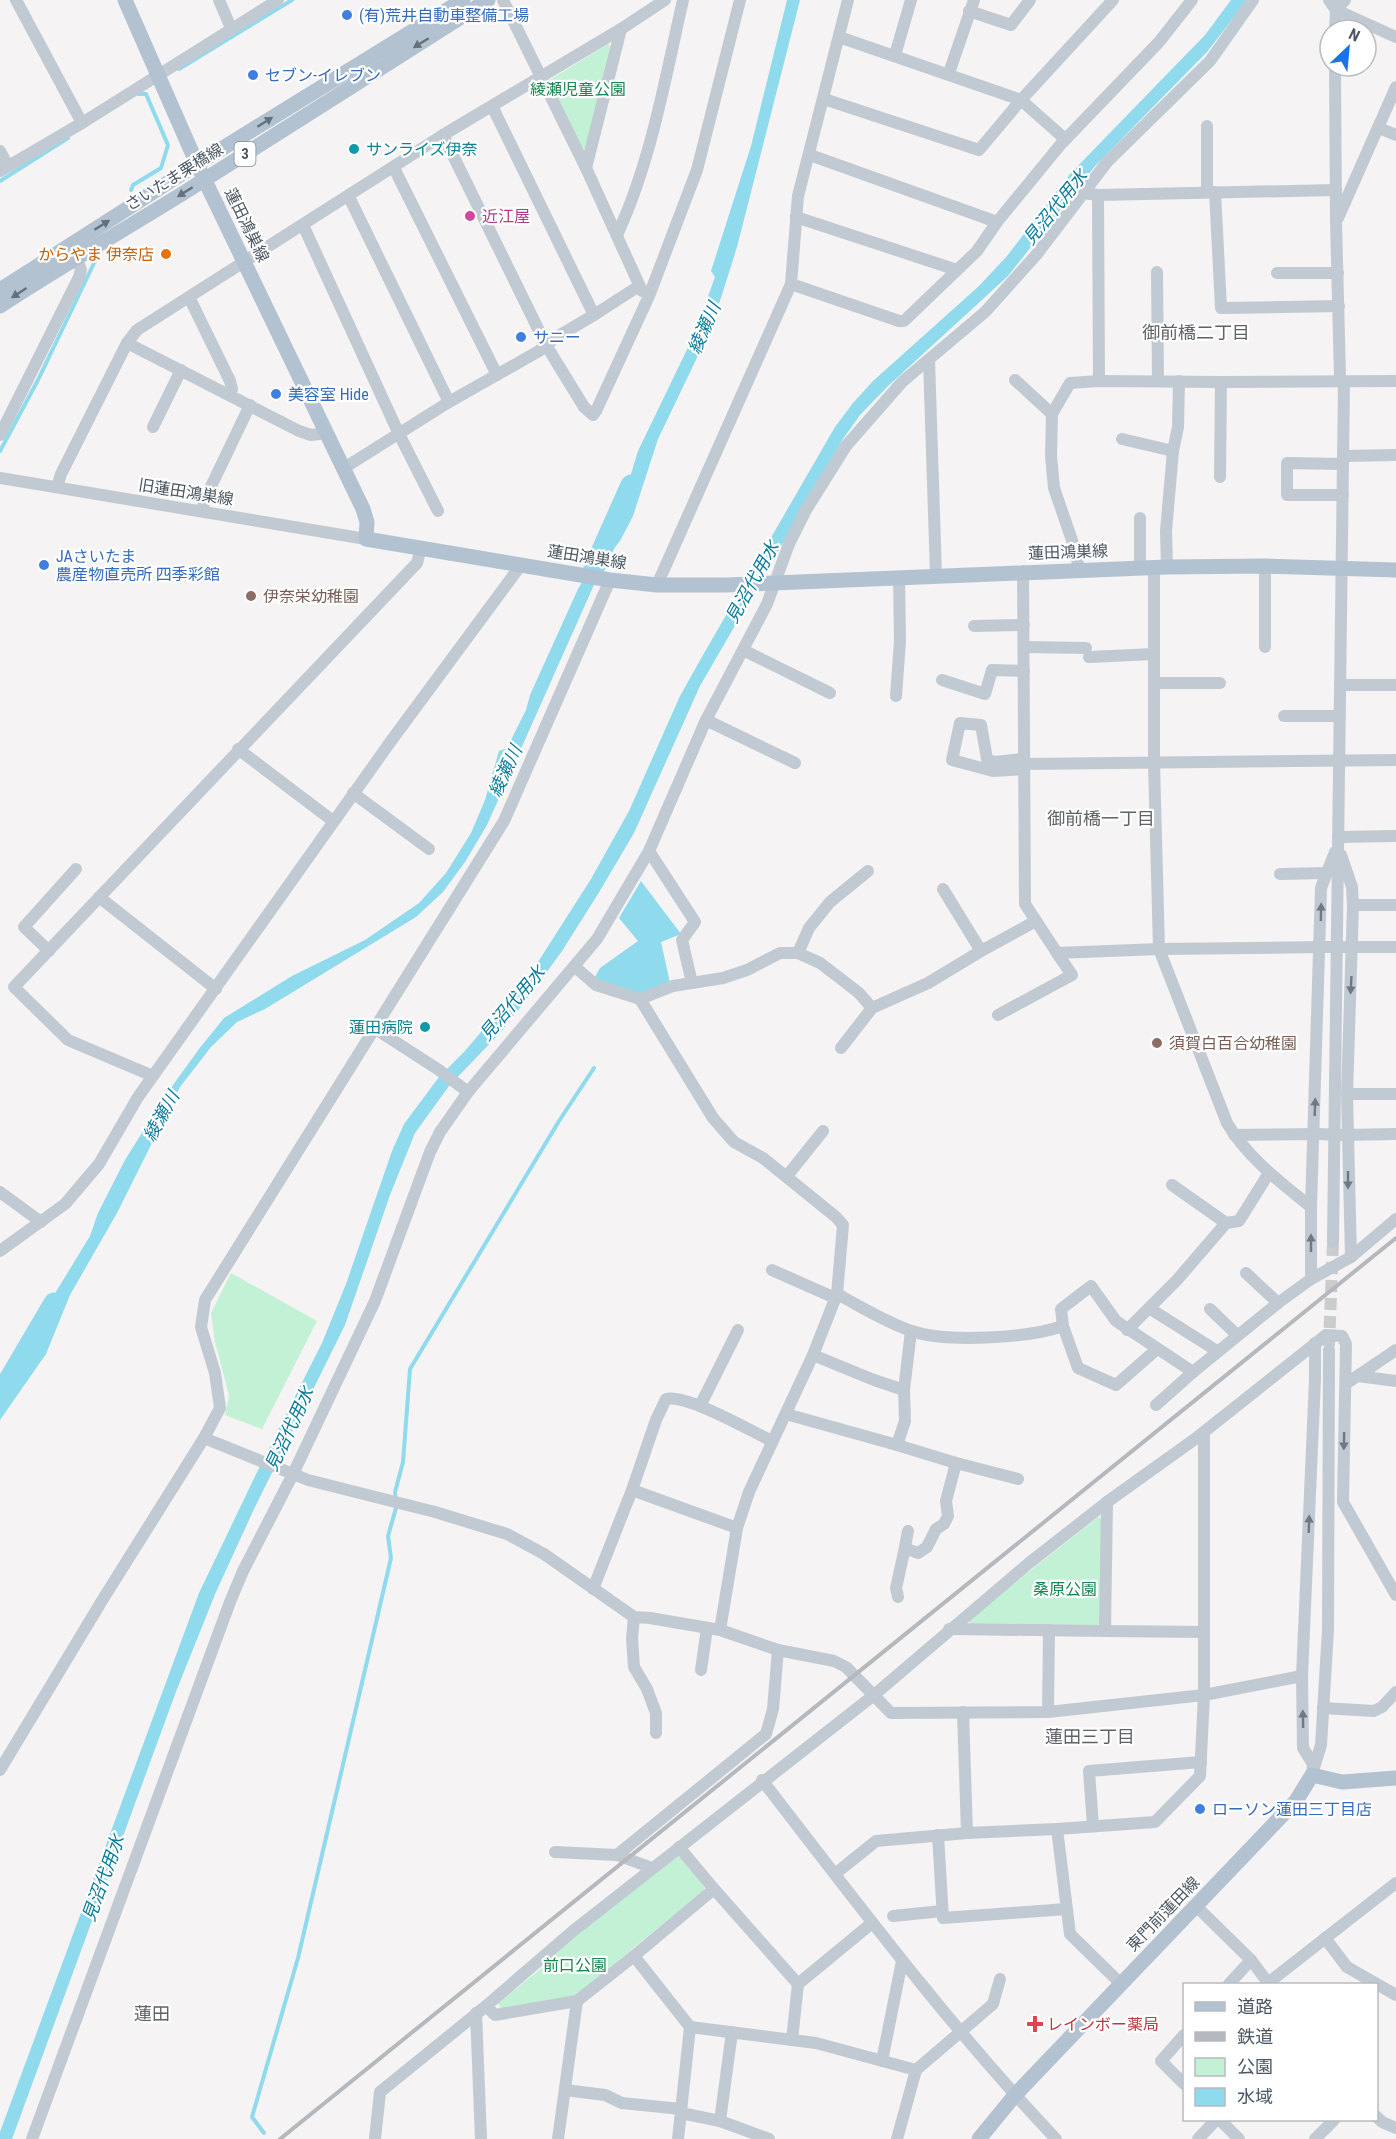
<svg xmlns="http://www.w3.org/2000/svg" width="1396" height="2139" font-family="'Roboto Condensed','Noto Sans JP',sans-serif">
	<rect width="100%" height="100%" fill="#f5f3f3"/>
	<g fill="#c3f1d5">
		<polygon points="608,44 612,48 589,149 581,148 548,81"/>
		<polygon points="231,1273 317,1321 262,1429 225,1415 229,1395 215,1342 211,1313"/>
		<polygon points="1098,1517 1104,1520 1101,1620 1098,1625 970,1624 969,1619"/>
		<polygon points="672,1855 682,1857 705,1882 704,1890 575,1996 501,2009 498,2003 548,1963 548,1956"/>
	</g>
	<g fill="#90daee">
		<polygon points="787,0 800,0 737,247 721,298 705,341 658,439 633,516 620,541 606,558 487,825 465,862 443,892 416,917 265,1009 237,1022 211,1047 180,1087 117,1213 70,1295 46,1354 0,1420 0,1400 20,1368 54,1295 90,1236 98,1213 125,1160 145,1128 152,1121 173,1085 199,1049 224,1018 292,976 365,940 419,903 446,873 471,833 485,800 499,751 507,748 526,710 530,695 578,589 616,523 638,451 694,335 715,277 711,271 751,146"/>
		<polygon points="1231,0 1247,0 1207,52 1095,166 1008,276 888,386 860,415 843,439 700,686 634,833 598,894 562,951 536,987 500,1033 449,1086 415,1133 390,1195 345,1325 254,1509 216,1592 177,1689 12,2139 0,2139 0,2132 199,1593 260,1466 322,1343 346,1284 392,1151 404,1124 439,1077 464,1052 509,999 538,962 591,879 629,811 680,696 703,655 835,427 853,403 873,381 979,286 1007,256 1070,174 1205,35"/>
		<polygon points="641,881 681,934 661,942 670,983 639,995 598,981 595,977 600,968 638,941 619,918"/>
	</g>
	<polygon fill="#f5f3f3" points="774,564 753,600 731,600 750,566"/>
	<g fill="none" stroke-linecap="round" stroke-linejoin="round">
		<g stroke="#90daee" stroke-width="4">
			<polyline points="179,69 292,0"/>
			<polyline points="0,181 68,138"/>
			<polyline points="131,190 133,185 161,168 168,145 146,94 138,94"/>
			<polyline points="0,451 38,380 95,261"/>
			<polyline points="264,2133 252,2117 298,1958 391,1558 388,1536 396,1508 395,1492 403,1462 410,1369 559,1121 594,1068"/>
		</g>
		<g stroke="#90daee" stroke-width="21">
			<polyline points="594,568 631,485"/>
			<polyline points="0,1395 54,1303"/>
		</g>
		<polyline stroke="#caccce" stroke-width="12" stroke-dasharray="12 6" stroke-linecap="butt" points="1329,1346 1333,1242"/>
		<g stroke="#c1cad2" stroke-width="12">
			<polyline points="16,0 82,123"/>
			<polyline points="219,0 231,28"/>
			<polyline points="503,0 586,168 642,291"/>
			<polyline points="1329,0 1336,10 1396,37"/>
			<polyline points="969,11 1011,25 1030,0"/>
			<polyline points="1335,30 1336,10 1345,0"/>
			<polyline points="839,37 1021,100 1065,139"/>
			<polyline points="895,55 911,0"/>
			<polyline points="949,73 974,0"/>
			<polyline points="824,99 979,150 1021,100 1113,0"/>
			<polyline points="492,106 594,315"/>
			<polyline points="1379,128 1396,135"/>
			<polyline points="443,135 546,345 584,407 593,415 596,411 649,296 697,170 740,0"/>
			<polyline points="0,151 8,166"/>
			<polyline points="810,155 997,222"/>
			<polyline points="394,168 497,375"/>
			<polyline points="586,168 621,29"/>
			<polyline points="0,171 82,123 278,0"/>
			<polyline points="1207,192 1207,126"/>
			<polyline points="1215,192 1221,308 1339,306"/>
			<polyline points="1083,193 1098,195 1336,190"/>
			<polyline points="1098,195 1099,381"/>
			<polyline points="349,197 449,402"/>
			<polyline points="796,217 957,270"/>
			<polyline points="1338,218 1396,87"/>
			<polyline points="303,225 399,434 438,511"/>
			<path d="M 617,235 C 651,162 665,79 683,0"/>
			<polyline points="1157,272 1158,380"/>
			<polyline points="1277,273 1338,273"/>
			<polyline points="791,284 899,321 904,321 977,251 997,222 1061,144 1159,42 1192,0"/>
			<polyline points="189,297 230,381 232,389 229,395"/>
			<polyline points="127,343 299,431 311,435 327,433"/>
			<polyline points="929,360 936,575"/>
			<polyline points="1015,380 1052,414"/>
			<polyline points="153,427 181,370"/>
			<polyline points="0,435 79,277 81,270 77,259"/>
			<polyline points="1122,439 1173,451"/>
			<polyline points="1343,456 1396,455"/>
			<polyline points="344,468 449,402 539,351 555,338 594,315 639,286"/>
			<polyline points="1220,477 1221,382"/>
			<polyline points="0,478 366,539"/>
			<polyline points="57,487 61,474 127,343 137,330 443,135 621,29 665,0"/>
			<polyline points="1343,495 1287,495 1287,463 1343,464"/>
			<polyline points="202,511 205,499 250,405"/>
			<polyline points="1140,518 1140,568"/>
			<path d="M 1154,567 L 1154,763 L 1159,949 L 1227,1123 C 1247,1157 1280,1182 1311,1207"/>
			<polyline points="1167,567 1166,531 1173,451 1178,427 1179,381"/>
			<polyline points="1079,569 1075,549 1054,488 1051,456 1052,414 1070,383 1099,381 1221,382 1396,381"/>
			<polyline points="1023,571 1025,904 1057,953 1159,949 1325,947"/>
			<polyline points="657,585 791,284 798,196 848,0"/>
			<polyline points="974,626 1024,625"/>
			<polyline points="1024,647 1086,648"/>
			<polyline points="1265,647 1265,566"/>
			<polyline points="743,650 830,693"/>
			<polyline points="1089,657 1154,654"/>
			<polyline points="942,680 985,694 992,670 1024,671"/>
			<polyline points="1154,683 1220,683"/>
			<polyline points="1340,685 1396,685"/>
			<polyline points="896,696 900,641 899,577"/>
			<polyline points="1284,716 1340,716"/>
			<polyline points="706,720 795,763"/>
			<polyline points="238,749 333,821"/>
			<polyline points="1024,759 994,762 987,759 981,725 960,723 952,760 993,771 1024,769"/>
			<polyline points="1024,764 1396,760"/>
			<polyline points="353,793 429,849"/>
			<polyline points="1338,837 1396,836"/>
			<polyline points="649,851 695,922 682,940 692,983"/>
			<polyline points="1341,855 1352,887 1353,905 1347,1094 1351,1257"/>
			<polyline points="1280,874 1326,873"/>
			<polyline points="943,889 981,951"/>
			<polyline points="99,897 216,989"/>
			<polyline points="1353,905 1396,905"/>
			<polyline points="1347,947 1396,947"/>
			<polyline points="49,951 24,927 76,869"/>
			<polyline points="798,953 809,928 830,902 868,871"/>
			<polyline points="575,967 596,985 640,999 673,986 723,978 747,970 780,953 798,953 820,963 841,979 859,993 872,1008 928,983 981,951 1036,921"/>
			<polyline points="640,999 713,1118 734,1142 763,1158 836,1217 843,1225 837,1294 813,1355 749,1492 737,1528 720,1630"/>
			<polyline points="998,1015 1072,975 1057,953"/>
			<polyline points="374,1028 439,1070 468,1092"/>
			<polyline points="841,1048 872,1008"/>
			<polyline points="153,1076 68,1040 14,987 417,563 421,548"/>
			<polyline points="1347,1094 1396,1094"/>
			<polyline points="1234,1135 1319,1134"/>
			<polyline points="1343,1135 1396,1134"/>
			<polyline points="787,1176 823,1131"/>
			<polyline points="1172,1185 1226,1223"/>
			<polyline points="0,1192 41,1222"/>
			<polyline points="1333,1242 1344,382 1340,377 1336,222 1335,66"/>
			<polyline points="0,1251 65,1204 99,1164 138,1097 391,741 521,565"/>
			<polyline points="772,1270 835,1298"/>
			<polyline points="1246,1273 1278,1303"/>
			<polyline points="1311,1279 1311,1207 1321,888 1335,852"/>
			<path d="M 837,1294 C 860,1306 887,1323 912,1331 C 947,1343 1028,1338 1063,1326 L 1061,1309 L 1091,1286 L 1116,1321 L 1193,1372 L 1278,1303 L 1311,1279 L 1351,1257 L 1396,1219"/>
			<polyline points="1149,1308 1217,1351"/>
			<polyline points="1210,1309 1237,1335"/>
			<polyline points="1063,1326 1078,1368 1116,1385 1157,1349"/>
			<polyline points="1127,1330 1177,1280 1226,1223 1239,1221 1269,1173"/>
			<polyline points="813,1355 874,1380 904,1390"/>
			<polyline points="1358,1376 1396,1381"/>
			<polyline points="1347,1383 1396,1350"/>
			<polyline points="1156,1405 1193,1372"/>
			<polyline points="700,1406 738,1330"/>
			<polyline points="786,1414 897,1445 905,1421 904,1390 911,1331"/>
			<polyline points="204,1438 308,1480 435,1512 507,1534 544,1554 634,1617 650,1618 720,1630 778,1650 834,1661 846,1667 891,1713 1048,1712 1204,1695 1302,1676"/>
			<polyline points="897,1445 956,1463 1018,1479"/>
			<polyline points="632,1490 737,1528"/>
			<polyline points="904,1552 908,1531"/>
			<path d="M 593,1589 L 632,1490 L 656,1420 L 666,1399 C 687,1394 751,1431 772,1441"/>
			<polyline points="898,1597 896,1588 904,1552 910,1550 918,1553 927,1547 936,1529 944,1524 948,1516 946,1501 956,1463"/>
			<polyline points="634,1617 632,1638 634,1667 647,1689 656,1713 656,1733"/>
			<polyline points="949,1629 1105,1631 1107,1502"/>
			<polyline points="1105,1631 1204,1632"/>
			<polyline points="701,1670 707,1628"/>
			<polyline points="1323,1708 1374,1711 1382,1707 1396,1692"/>
			<polyline points="963,1712 967,1833"/>
			<polyline points="1048,1712 1049,1630"/>
			<polyline points="0,1770 103,1599 204,1438 220,1408 215,1373 201,1327 205,1300 504,821 610,580"/>
			<polyline points="1313,1771 1321,1745 1328,1630 1329,1350"/>
			<polyline points="1312,1775 1313,1764 1303,1748 1302,1676 1315,1379 1315,1343"/>
			<path d="M 762,1780 C 857,1903 950,2027 1056,2139"/>
			<polyline points="1093,1826 1089,1771 1201,1762"/>
			<polyline points="1057,1829 1070,1934 1120,1983"/>
			<polyline points="938,1835 943,1918 1066,1909"/>
			<polyline points="555,1852 617,1855 652,1868"/>
			<polyline points="617,1855 766,1734 773,1709 778,1650"/>
			<polyline points="835,1874 876,1841 967,1833 1057,1829 1155,1822 1200,1776 1204,1695 1204,1432"/>
			<polyline points="714,1889 798,1984"/>
			<polyline points="1196,1906 1251,1960 1269,1984"/>
			<polyline points="893,1916 942,1911"/>
			<polyline points="1325,1938 1347,1967 1396,1995"/>
			<polyline points="634,1956 690,2027 678,2139"/>
			<polyline points="1268,1983 1396,1883"/>
			<polyline points="1229,1984 1251,1960"/>
			<polyline points="486,2006 495,2015 577,2001 634,1956 714,1889 679,1847"/>
			<polyline points="476,2013 481,2139"/>
			<polyline points="690,2027 816,2043 916,2070"/>
			<polyline points="1184,2035 1161,2061 1184,2084"/>
			<polyline points="792,2040 798,1984 872,1923"/>
			<polyline points="882,2061 902,1961"/>
			<polyline points="565,2090 605,2095 622,2103 681,2109"/>
			<polyline points="681,2113 720,2121 769,2139"/>
			<polyline points="1376,2116 1382,2122 1396,2128"/>
			<polyline points="1220,2120 1239,2139"/>
			<polyline points="720,2121 732,2032"/>
			<polyline points="32,2139 230,1602 243,1571 293,1474 375,1301 430,1152 440,1132 468,1092 597,939 649,851 706,720 767,604 789,544 806,510 846,446 902,382 985,312 1037,254 1107,162 1210,61 1253,0"/>
			<polyline points="375,2139 380,2092 486,2006 573,1931 874,1695 1029,1563 1107,1502 1195,1439 1326,1335 1342,1336 1346,1344 1343,1502 1396,1595"/>
			<polyline points="558,2139 577,2001"/>
			<polyline points="897,2139 916,2070 993,2004 1000,1979"/>
			<polyline points="1198,2139 1216,2120"/>
			<polyline points="1315,2139 1334,2120"/>
		</g>
		<g stroke="#b3c2d1" stroke-width="15">
			<polyline points="125,0 197,164 363,509 367,522 366,539 610,580 657,585 726,585 1167,567 1265,566 1396,570"/>
			<polyline points="0,290 197,164 463,0"/>
			<path d="M 0,306 C 61,266 124,230 185,192 C 287,128 387,64 488,0"/>
			<polyline points="979,2139 1015,2095 1296,1801 1312,1775 1342,1782 1396,1778"/>
		</g>
		<polyline stroke="#b5b8bd" stroke-width="4" points="280,2139 1396,1238"/>
		<g stroke="#c1cad2" stroke-width="12">
			<polyline points="1325,947 1346,947"/>
			<polyline points="1319,1134 1343,1135"/>
		</g>
	</g>
	<defs><path id="oneway-solid" d="M-6-.8H1V-3.2L6.5 0L1 3.2V.8H-6Z" transform="scale(1.5)"/></defs>
	<g fill="#64717d">
		<use href="#oneway-solid" transform="translate(421 43) rotate(148)"/>
		<use href="#oneway-solid" transform="translate(265 122) rotate(-32)"/>
		<use href="#oneway-solid" transform="translate(185 192) rotate(148)"/>
		<use href="#oneway-solid" transform="translate(102 225) rotate(-32)"/>
		<use href="#oneway-solid" transform="translate(19 293) rotate(147)"/>
	</g>
	<g fill="#6e7983">
		<use href="#oneway-solid" transform="translate(1321 912) rotate(-89)"/>
		<use href="#oneway-solid" transform="translate(1351 985) rotate(93)"/>
		<use href="#oneway-solid" transform="translate(1315 1107) rotate(-88)"/>
		<use href="#oneway-solid" transform="translate(1348 1180) rotate(90)"/>
		<use href="#oneway-solid" transform="translate(1311 1243) rotate(-90)"/>
		<use href="#oneway-solid" transform="translate(1344 1441) rotate(91)"/>
		<use href="#oneway-solid" transform="translate(1309 1524) rotate(-88)"/>
		<use href="#oneway-solid" transform="translate(1303 1719) rotate(-91)"/>
	</g>
	<g fill="#3f7fe0" stroke="#fff" stroke-width="2">
		<circle cx="347" cy="15" r="6"/>
		<circle cx="253" cy="75" r="6"/>
		<circle cx="521" cy="337" r="6"/>
		<circle cx="276" cy="394" r="6"/>
		<circle cx="44" cy="565" r="6"/>
		<circle cx="1200" cy="1809" r="6"/>
	</g>
	<g fill="#0f9aa8" stroke="#fff" stroke-width="2">
		<circle cx="354" cy="149" r="6"/>
		<circle cx="425" cy="1027" r="6"/>
	</g>
	<circle fill="#d1479c" stroke="#fff" stroke-width="2" cx="470" cy="216" r="6"/>
	<circle fill="#e8710a" stroke="#fff" stroke-width="2" cx="166" cy="254" r="6"/>
	<g fill="#8d6e63" stroke="#fff" stroke-width="2">
		<circle cx="251" cy="596" r="6"/>
		<circle cx="1157" cy="1043" r="6"/>
	</g>
	<path fill="#e0444e" stroke="#fff" stroke-width="2" d="M1032 2015h6v6h6v6h-6v6h-6v-6h-6v-6h6z"/>
	<g text-anchor="middle" dominant-baseline="central" stroke-width="4.5" stroke-linejoin="round" paint-order="stroke">
		<rect fill="#fff" stroke="#808990" stroke-width="1.5" x="234.5" y="142" width="21" height="24" rx="4.5"/>
		<g font-size="15" font-weight="bold" fill="#4a5661">
			<text x="245" y="154">3</text>
		</g>
		<g font-size="16" fill="#366cbe" stroke="#fff" text-anchor="start">
			<text x="359" y="15">(有)荒井自動車整備工場</text>
			<text x="265" y="75">セブン-イレブン</text>
			<text x="533" y="337">サニー</text>
			<text x="288" y="394">美容室 Hide</text>
			<text x="56" y="556">JAさいたま<tspan x="56" dy="18">農産物直売所 四季彩館</tspan></text>
			<text x="1212" y="1809">ローソン蓮田三丁目店</text>
		</g>
		<g font-size="16" fill="#17864f" stroke="#fff">
			<text x="578" y="89">綾瀬児童公園</text>
			<text x="1065" y="1589">桑原公園</text>
			<text x="575" y="1965">前口公園</text>
		</g>
		<g font-size="16" fill="#0d838f" stroke="#fff" text-anchor="start">
			<text x="366" y="149">サンライズ伊奈</text>
			<text x="413" y="1027" text-anchor="end">蓮田病院</text>
		</g>
		<g font-size="16" fill="#4a5661" stroke="#fff">
			<text transform="translate(174 177) rotate(-32)">さいたま栗橋線</text>
			<text transform="translate(247 225) rotate(64)">蓮田鴻巣線</text>
			<text transform="translate(186 492) rotate(9)">旧蓮田鴻巣線</text>
			<text transform="translate(1068 552) rotate(-2)">蓮田鴻巣線</text>
			<text transform="translate(587 557) rotate(9)">蓮田鴻巣線</text>
			<text transform="translate(1163 1914) rotate(-46)">東門前蓮田線</text>
		</g>
		<g font-size="16" fill="#b23c85" stroke="#fff" text-anchor="start">
			<text x="482" y="216">近江屋</text>
		</g>
		<g font-size="16" fill="#c56008" stroke="#fff" text-anchor="end">
			<text x="154" y="254">からやま 伊奈店</text>
		</g>
		<g font-size="16" fill="#785e54" stroke="#fff" text-anchor="start">
			<text x="263" y="596">伊奈栄幼稚園</text>
			<text x="1169" y="1043">須賀白百合幼稚園</text>
		</g>
		<g font-size="16" fill="#be3a42" stroke="#fff" text-anchor="start">
			<text x="1047" y="2024">レインボー薬局</text>
		</g>
		<g font-size="18" font-style="italic" fill="#0c7c9b" stroke="#fff">
			<text transform="translate(1055 207) rotate(-51)">見沼代用水</text>
			<text transform="translate(704 328) rotate(-66)">綾瀬川</text>
			<text transform="translate(752 582) rotate(-61)">見沼代用水</text>
			<text transform="translate(505 771) rotate(-65)">綾瀬川</text>
			<text transform="translate(512 1003) rotate(-50)">見沼代用水</text>
			<text transform="translate(161 1116) rotate(-61)">綾瀬川</text>
			<text transform="translate(289 1429) rotate(-65)">見沼代用水</text>
			<text transform="translate(103 1878) rotate(-70)">見沼代用水</text>
		</g>
		<g font-size="18" fill="#5f6368" stroke="#fff">
			<text x="1196" y="332">御前橋二丁目</text>
			<text x="1101" y="818">御前橋一丁目</text>
			<text x="1090" y="1736">蓮田三丁目</text>
			<text x="152" y="2013">蓮田</text>
		</g>
	</g>
	<rect x="1183" y="1983" width="195" height="138" fill="#ffffff" stroke="#b7bbc0" stroke-width="1.5"/>
	<rect x="1195" y="2002" width="30" height="9" fill="#b3c2d1" stroke="#b7bbc0" stroke-width="1.5"/>
	<text x="1237" y="2013" font-size="18" fill="#4a5661">道路</text>
	<rect x="1195" y="2032" width="30" height="9" fill="#b5b8bd" stroke="#b7bbc0" stroke-width="1.5"/>
	<text x="1237" y="2043" font-size="18" fill="#4a5661">鉄道</text>
	<rect x="1195" y="2058" width="30" height="18" fill="#c3f1d5" stroke="#b7bbc0" stroke-width="1.5"/>
	<text x="1237" y="2073" font-size="18" fill="#4a5661">公園</text>
	<rect x="1195" y="2088" width="30" height="18" fill="#90daee" stroke="#b7bbc0" stroke-width="1.5"/>
	<text x="1237" y="2103" font-size="18" fill="#4a5661">水域</text>
	<g transform="translate(1348 48) rotate(26)"><circle r="28" fill="#ffffff" stroke="#b7bbc0" stroke-width="1.5"/>
	<path d="M0-4.5L10 22L0 15L-10 22Z" fill="#1a73e8"/>
	<text y="-9" font-size="16" font-weight="bold" text-anchor="middle" fill="#4a5661">N</text>
	</g>
</svg>
